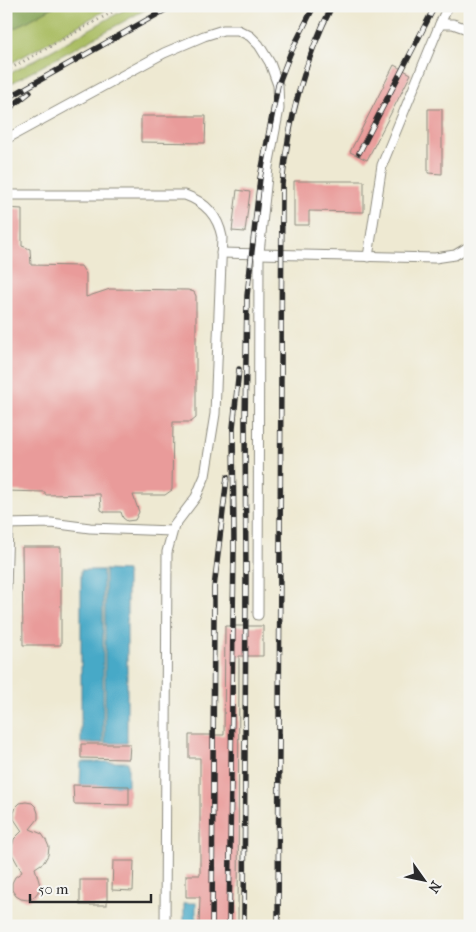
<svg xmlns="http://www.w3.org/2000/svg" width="476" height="932" font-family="'IM FELL French Canon',serif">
	<rect width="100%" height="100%" fill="#f6f6f2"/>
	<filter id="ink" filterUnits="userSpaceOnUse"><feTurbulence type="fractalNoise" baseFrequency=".02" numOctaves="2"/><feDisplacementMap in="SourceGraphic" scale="10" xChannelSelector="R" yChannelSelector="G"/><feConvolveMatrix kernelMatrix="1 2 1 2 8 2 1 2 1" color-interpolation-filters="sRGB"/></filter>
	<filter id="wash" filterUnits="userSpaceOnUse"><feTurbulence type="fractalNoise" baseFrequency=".0096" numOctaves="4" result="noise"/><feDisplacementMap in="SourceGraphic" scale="20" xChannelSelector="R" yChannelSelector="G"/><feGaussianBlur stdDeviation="1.12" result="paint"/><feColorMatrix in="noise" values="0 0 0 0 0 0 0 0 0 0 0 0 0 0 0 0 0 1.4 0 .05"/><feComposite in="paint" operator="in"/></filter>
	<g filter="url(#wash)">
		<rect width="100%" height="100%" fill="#eee9d2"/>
		<g fill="#a9bc60" stroke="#6a7446">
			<polygon points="55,6 113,6 6,66 6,33"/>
			<polygon points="131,6 152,6 6,86 6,76"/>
		</g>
		<polygon fill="#86a456" stroke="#586840" points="6,6 55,6 6,33"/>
		<g fill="#47a9c7" stroke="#396a79">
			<rect x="81" y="570" width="22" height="173"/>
			<polygon points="105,570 127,571 127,743 105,743"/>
			<polygon points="81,762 128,762 128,786 80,785"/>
			<rect x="184" y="903" width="12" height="23"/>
		</g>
		<g id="blocks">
			<g fill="#e99b9a">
				<polygon points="394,65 411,74 367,160 350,152"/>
				<polygon points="428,109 442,109 442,174 428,173"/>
				<polygon points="141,116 206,116 205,143 141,142"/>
				<polygon points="294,181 364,181 364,212 309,211 309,225 294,225"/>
				<polygon points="237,190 250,192 245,232 232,231"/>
				<polygon points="6,208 22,209 22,246 30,249 31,265 81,266 86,274 86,297 110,289 188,290 194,292 196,296 196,418 191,422 173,422 172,490 165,495 133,495 139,512 135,520 127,521 123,518 121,512 105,512 101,510 100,494 45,495 45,492 6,491"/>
				<polygon points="22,547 61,547 61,645 23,645"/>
				<polygon points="225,626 263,626 263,656 239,656 238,926 199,926 200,897 186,897 186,875 200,875 200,758 189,758 189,735 224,735"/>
				<polygon points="81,744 130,744 129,759 81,758"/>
				<polygon points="73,785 129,786 129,805 74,804"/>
				<polygon points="26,802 32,803 36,807 38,813 38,819 30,829 42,834 46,840 49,847 48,855 44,862 35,868 40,885 38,892 34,897 28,900 21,899 16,896 12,890 12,883 15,877 22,872 12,854 12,847 14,839 22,831 14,819 14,813 16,807 20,803"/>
				<polygon points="113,861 134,861 133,891 112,890"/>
				<rect x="80" y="880" width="27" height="25"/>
			</g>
		</g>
	</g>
	<g filter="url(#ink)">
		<use href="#blocks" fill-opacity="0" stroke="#8c8a7e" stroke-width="1"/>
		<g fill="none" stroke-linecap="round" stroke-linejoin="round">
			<defs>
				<g id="lane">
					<polyline points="448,6 440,24 453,24 470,30"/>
					<polyline points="6,139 164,53 204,36 223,30 238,30 250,36 259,45 270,63 278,85 279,109 268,167 259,253 258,615"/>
					<path d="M 6,195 L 185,195 C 205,202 218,216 222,237 L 215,414 L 205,476 L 196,497 L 174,526 L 167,552 L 165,926"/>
					<polyline points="221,253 435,258 455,255 470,246"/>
					<polyline points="368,257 382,165 440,24"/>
					<polyline points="6,524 51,523 90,528 172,531"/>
					<polyline points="6,589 8,524"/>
				</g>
			</defs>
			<use href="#lane" stroke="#8c8a7e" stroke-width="11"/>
			<polyline stroke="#8c8a7e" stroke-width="3" stroke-dasharray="1 4" stroke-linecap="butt" points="6,71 123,6"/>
			<use href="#lane" stroke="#fff" stroke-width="9"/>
			<defs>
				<g id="rail">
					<polyline points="6,99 172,6"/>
					<polyline points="6,111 30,92"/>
					<polyline points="359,153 435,6"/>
					<polyline points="212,926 214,611 214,588 227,477"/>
					<polyline points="229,926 234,547 233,428 239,369"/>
					<polyline points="244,926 246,577 245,421 247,296 260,178 278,85 290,54 314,6"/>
					<path d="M 278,926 L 282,185 C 288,122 303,63 332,6"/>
				</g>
			</defs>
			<use href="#rail" stroke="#2b2b2b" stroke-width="5.5"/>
			<use href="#rail" stroke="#f6f6f2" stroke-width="4" stroke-dasharray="11" stroke-linecap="butt"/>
		</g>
	</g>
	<rect width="476" height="932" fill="none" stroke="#f6f6f2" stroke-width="25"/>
	<g transform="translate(424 880) rotate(123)" stroke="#f6f6f2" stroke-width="4" paint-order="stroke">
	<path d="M0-4L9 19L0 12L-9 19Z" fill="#2b2b2b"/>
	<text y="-8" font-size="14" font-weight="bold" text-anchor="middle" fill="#2b2b2b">N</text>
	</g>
	<path d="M30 894v8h121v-8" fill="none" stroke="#2b2b2b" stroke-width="2.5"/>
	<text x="38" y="894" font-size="15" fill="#2b2b2b" stroke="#f6f6f2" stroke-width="4" paint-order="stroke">50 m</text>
</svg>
